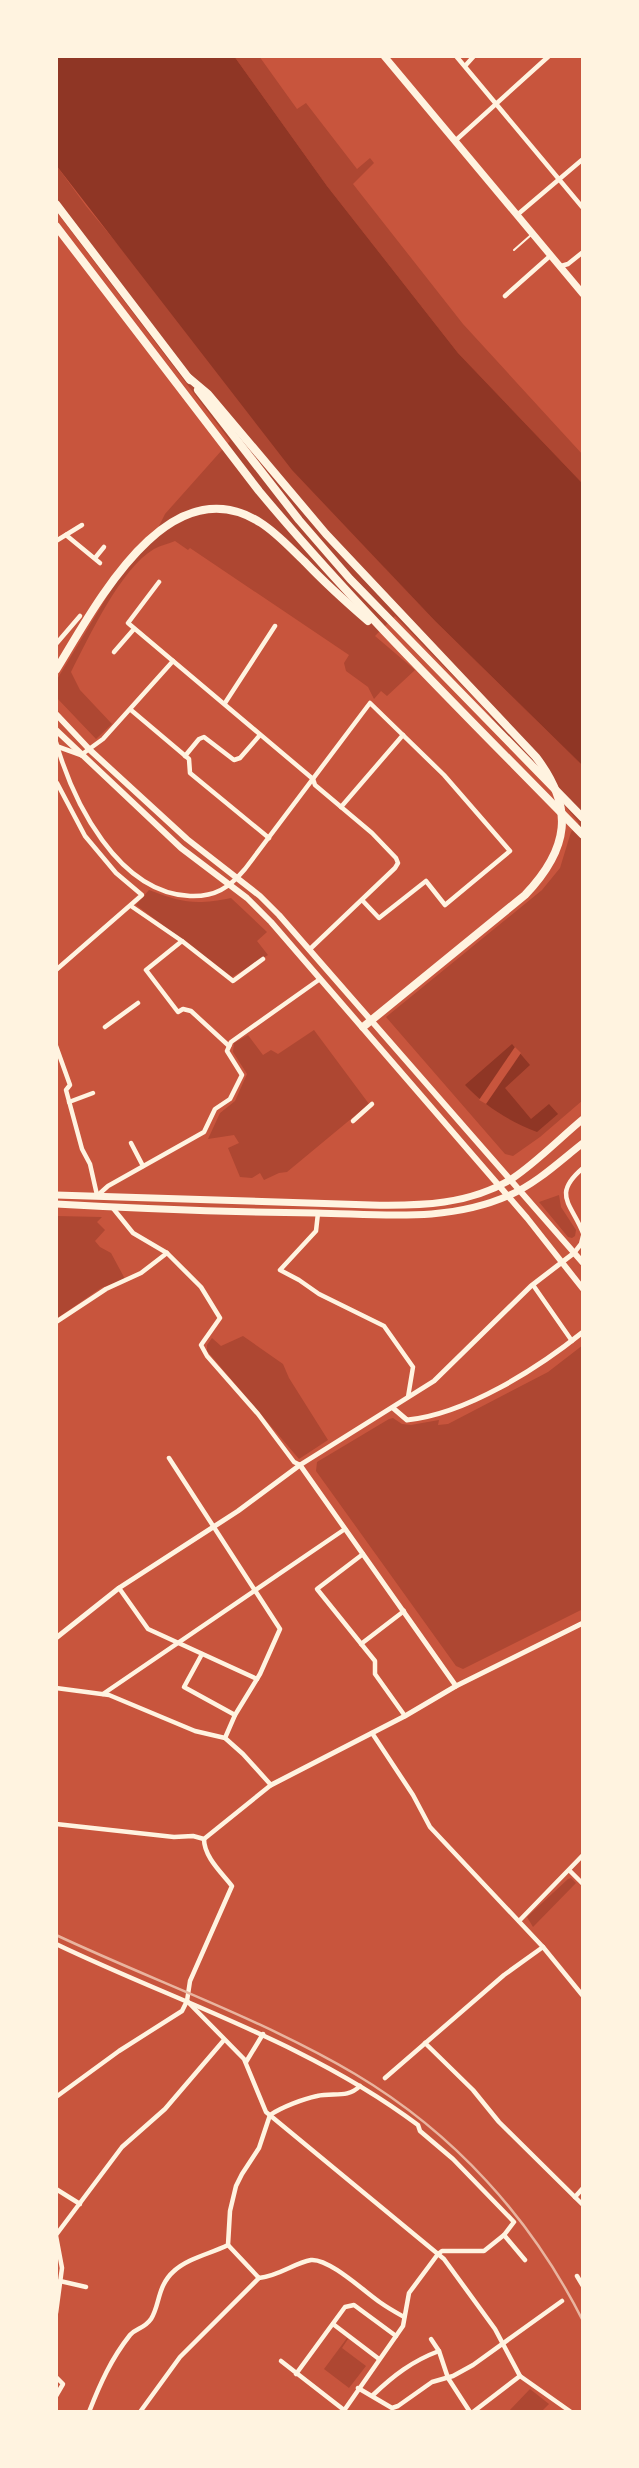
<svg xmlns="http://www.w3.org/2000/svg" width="639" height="2468" font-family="Mulish,sans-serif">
	<rect width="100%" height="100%" fill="#c8553d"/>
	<g fill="#ae4732">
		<polygon points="234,56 259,56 297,109 306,103 357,169 370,158 374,163 353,184 463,324 583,455 583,484 458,353 327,186"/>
		<path d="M 56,165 L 86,206 L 386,569 L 435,621 L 583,766 L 583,1100 L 540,1137 L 513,1156 L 505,1154 L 386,1017 L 542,890 L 560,868 L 571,832 L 579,823 L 483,707 L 395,616 L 375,636 L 415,670 L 387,696 L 381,691 L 374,699 L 368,687 L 346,671 L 344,663 L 349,655 L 190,548 L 188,550 L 175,541 C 168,544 161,545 154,549 C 121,568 89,637 71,672 L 80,690 L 112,724 L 96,739 L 56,697 L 56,681 L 122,572 L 152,540 L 165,514 L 230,441 L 56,211 Z"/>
		<path d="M 149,890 C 182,903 196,905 231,898 L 267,932 L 257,941 L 268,955 L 232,977 L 136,905 Z"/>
		<polygon points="314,1030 369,1104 287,1172 279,1173 264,1180 260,1173 252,1178 240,1177 228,1148 239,1143 234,1135 208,1139 220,1113 235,1101 247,1074 233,1052 234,1043 248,1035 263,1055 271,1050 278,1054"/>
		<polygon points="559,1195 561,1207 576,1230 575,1236 572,1238 568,1237 539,1202"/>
		<polygon points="56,1216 102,1217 97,1222 105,1230 95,1241 100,1247 111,1253 125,1279 101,1288 56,1319"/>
		<polygon points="243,1336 283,1364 289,1378 328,1440 299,1459 207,1351 207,1345 212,1338 221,1346"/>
		<polygon points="583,1345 583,1609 463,1669 456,1666 316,1471 317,1462 389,1419 393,1418 402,1424 411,1425 439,1420 438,1425 448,1424 548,1372"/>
		<polygon points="571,1878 576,1883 533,1927 527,1917 568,1879"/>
		<polygon points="347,2338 348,2339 342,2348 366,2366 349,2388 324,2369"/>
		<polygon points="530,2389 549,2404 541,2412 508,2412"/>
	</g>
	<g fill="#8f3625">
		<polygon points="56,56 234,56 327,186 458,353 583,484 583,766 435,621 292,470 56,165"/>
		<path d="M 512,1044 L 530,1065 L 505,1088 L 531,1119 L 549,1104 L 558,1114 L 537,1132 C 509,1121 486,1107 465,1085 Z"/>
	</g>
	<polygon fill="#c8553d" points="515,1047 521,1053 486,1104 479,1100"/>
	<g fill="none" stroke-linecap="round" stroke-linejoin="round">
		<polyline stroke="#fff3e0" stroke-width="2" points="514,250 531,235"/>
		<g stroke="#fff3e0" stroke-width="4.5">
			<polyline points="456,56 583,208"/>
			<polyline points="465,66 474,56"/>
			<polyline points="455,141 549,56"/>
			<polyline points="517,215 583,159"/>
			<polyline points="561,266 568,264 583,252"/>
			<polyline points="505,296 550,256"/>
			<polyline points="66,535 100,563"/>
			<polyline points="56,541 82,525"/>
			<polyline points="95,558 104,547"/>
			<polyline points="159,582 128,623 313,779 315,785 372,833 396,858 398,863 395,868 309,950"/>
			<polyline points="56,644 80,616"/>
			<polyline points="114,652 134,629"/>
			<polyline points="225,703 275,626"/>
			<polyline points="131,710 189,759 190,773 269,838"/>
			<path d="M 56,742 C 73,802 118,893 190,896 C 215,897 229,888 245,869 L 370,703 L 444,775 L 510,851 L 445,905 L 426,881 L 379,918 L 362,900"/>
			<polyline points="81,755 103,739 173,661"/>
			<polyline points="185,756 199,739 204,737 234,760 240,758 260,735"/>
			<polyline points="341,807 403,735"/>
			<polyline points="131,906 182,941"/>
			<polyline points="56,970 142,895 116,873 85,836 57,783"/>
			<polyline points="105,1027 138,1003"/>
			<polyline points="56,1046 70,1085 66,1090 82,1149 90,1164 97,1195"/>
			<polyline points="229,1046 191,1011 183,1009 178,1012 146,970 182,941 233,981 263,959"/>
			<polyline points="69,1102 93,1093"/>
			<polyline points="353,1121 372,1104"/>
			<polyline points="131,1143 143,1166"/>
			<path d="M 583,1168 C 551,1195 572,1204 583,1233"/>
			<polyline points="98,1195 108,1186 204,1132 215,1109 230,1099 242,1075 227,1051 231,1042 320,979"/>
			<polyline points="112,1207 133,1233 167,1253 201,1287 220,1318 201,1345 207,1356 258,1414 294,1462 300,1465"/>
			<polyline points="318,1213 316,1231 280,1270 299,1280 319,1294 384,1326 413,1367 408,1397"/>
			<polyline points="574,1253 581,1244 583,1236"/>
			<polyline points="533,1285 572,1341"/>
			<polyline points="56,1322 106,1289 141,1273 167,1253"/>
			<polyline points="169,1458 280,1629 260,1674 235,1715 225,1738"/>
			<polyline points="363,1554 317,1589 375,1661 375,1674 405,1716"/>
			<polyline points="119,1588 148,1629 257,1679"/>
			<polyline points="361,1644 404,1611"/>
			<polyline points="202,1654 184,1687 235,1715"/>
			<polyline points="56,1688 109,1695 195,1731 225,1738 243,1754 271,1785 204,1839 193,1836 174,1837 56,1824"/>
			<polyline points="103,1694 345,1529"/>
			<polyline points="372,1733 413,1795 430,1827 543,1947 583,1996"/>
			<path d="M 204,1839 C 204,1857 222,1873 232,1886 L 190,1981 L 187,2001 L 244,2059 L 266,2112 L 444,2259 L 495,2329 L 520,2376 L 571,2412"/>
			<polyline points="570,1871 583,1884"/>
			<polyline points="519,1921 583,1855"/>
			<path d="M 56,1944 C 177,2002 309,2043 418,2125 L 420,2131 L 453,2159 L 514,2222 L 504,2235"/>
			<polyline points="425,2043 473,2090 499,2122 583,2205"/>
			<polyline points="246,2062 263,2034"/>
			<polyline points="385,2078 504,1975 543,1947"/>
			<polyline points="56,2097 119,2051 182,2011 187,2001"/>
			<polyline points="56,2189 80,2204"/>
			<polyline points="575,2197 583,2188"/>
			<polyline points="56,2235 122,2147 165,2109 224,2040"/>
			<polyline points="56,2236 62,2268 56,2313"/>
			<path d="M 228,2245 L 259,2278 C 279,2276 294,2263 311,2260 C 329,2258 366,2293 381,2303 C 388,2308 397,2313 404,2317"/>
			<polyline points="577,2276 583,2286"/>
			<polyline points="60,2281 86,2287"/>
			<polyline points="333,2324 379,2359"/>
			<polyline points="431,2339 439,2351 448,2378 470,2412"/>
			<polyline points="281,2361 344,2410"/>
			<polyline points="296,2374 345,2307 354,2305 396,2336"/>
			<polyline points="56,2377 63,2384 56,2396"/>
			<polyline points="358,2388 392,2408 398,2406 432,2382 453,2376 473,2365 562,2301"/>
			<path d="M 373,2395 C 393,2376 412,2361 439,2351"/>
			<path d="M 89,2412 C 100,2384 111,2359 130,2335 C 136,2328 144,2329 151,2319 C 160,2305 157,2286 174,2271 C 188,2258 210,2254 228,2245 L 230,2211 L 236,2186 L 242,2174 L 259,2148 L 270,2115 C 282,2107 303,2099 317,2096 C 333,2092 347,2099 360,2086"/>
			<polyline points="140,2412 180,2357 259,2278"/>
			<polyline points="343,2412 403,2326 409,2293 438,2254 442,2251 484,2251 504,2235 525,2260"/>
			<polyline points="473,2412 520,2376"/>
		</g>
		<g stroke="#fff3e0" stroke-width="5">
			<polyline points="56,746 81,755"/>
			<path d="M 393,1408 L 407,1420 C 466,1414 537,1369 583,1332"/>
			<polyline points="300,1465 456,1686"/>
			<polyline points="56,1638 119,1588 238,1511 300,1465 434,1381 531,1286 574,1253"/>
			<polyline points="271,1785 405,1716 456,1686 583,1623"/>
		</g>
		<g stroke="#fff3e0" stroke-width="6">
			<polyline points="56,714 90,750 187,839 260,896 279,915 583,1263"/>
			<polyline points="56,730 181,848 247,898 271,922 527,1218 583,1289"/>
		</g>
		<g stroke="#fff3e0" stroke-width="7">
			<polyline points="384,56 583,294"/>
			<path d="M 56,1195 L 371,1205 C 420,1206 470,1205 513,1178 C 538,1161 560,1138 583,1119"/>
			<path d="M 56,1204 C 143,1209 229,1212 316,1213 C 381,1214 448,1223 510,1195 C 537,1183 560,1161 583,1143"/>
		</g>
		<g stroke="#fff3e0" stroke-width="8">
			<polyline points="56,204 190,380"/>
			<path d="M 56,226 L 259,491 C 360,612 473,722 583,835"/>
			<path d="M 189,378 L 208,394 L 326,534 L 536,757 C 575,808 569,849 525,895 L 363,1027"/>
			<polyline points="198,390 299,520 350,579 583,818"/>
			<path d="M 56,670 C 95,607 168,463 261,523 C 278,534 291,549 305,562 C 325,583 346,602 368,621"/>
		</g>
		<path stroke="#e9b49f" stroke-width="2.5" d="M 56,1935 C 154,1981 262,2019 355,2074 C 454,2133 531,2218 583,2321"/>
	</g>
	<rect width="639" height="2468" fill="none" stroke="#fff3e0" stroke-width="116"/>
</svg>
